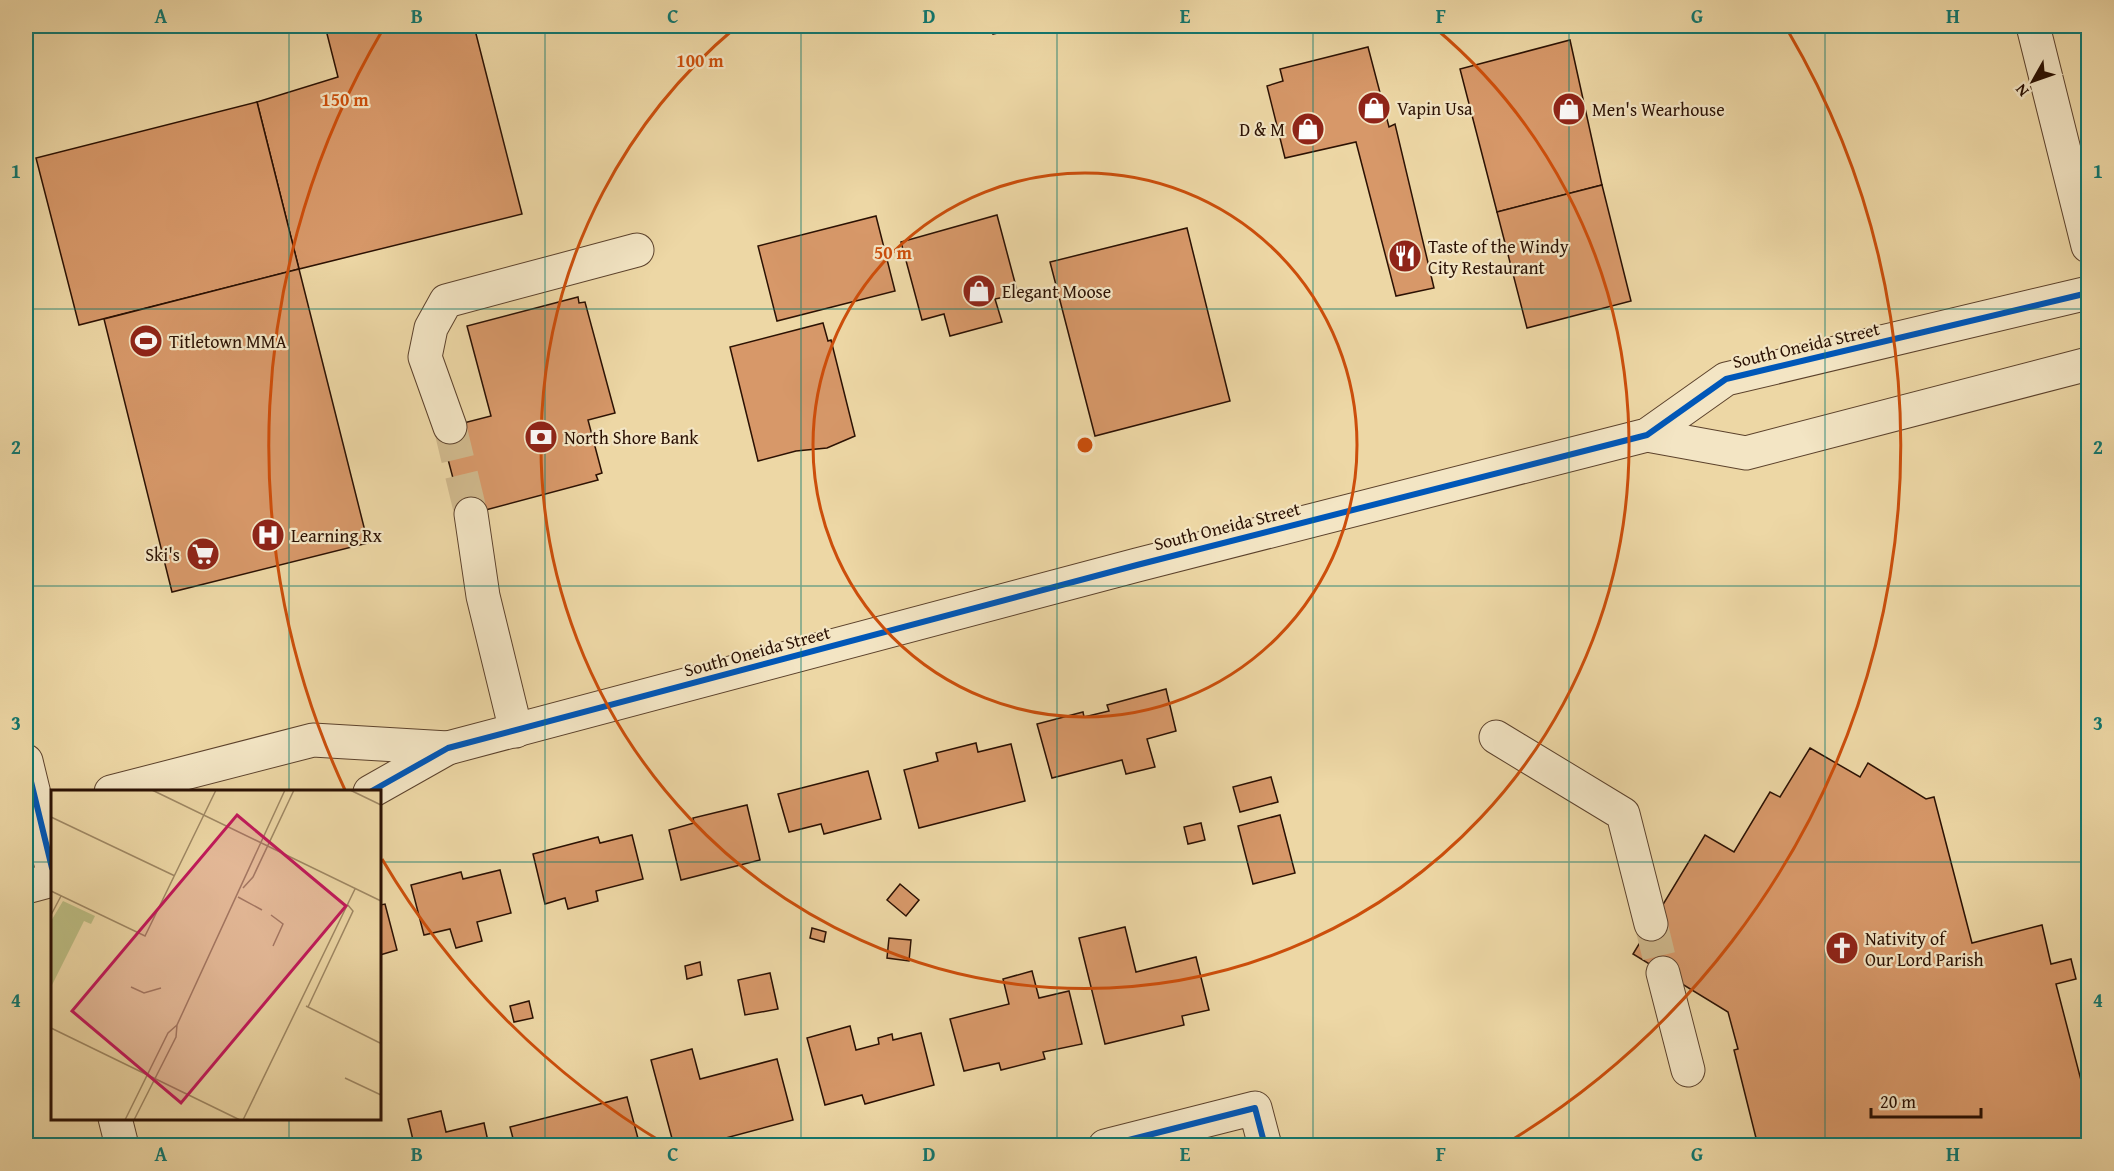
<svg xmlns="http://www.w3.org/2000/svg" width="2114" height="1171" font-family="'Gentium Book Plus',serif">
	<rect width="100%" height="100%" fill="#edd7a5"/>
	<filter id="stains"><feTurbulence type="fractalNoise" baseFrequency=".00333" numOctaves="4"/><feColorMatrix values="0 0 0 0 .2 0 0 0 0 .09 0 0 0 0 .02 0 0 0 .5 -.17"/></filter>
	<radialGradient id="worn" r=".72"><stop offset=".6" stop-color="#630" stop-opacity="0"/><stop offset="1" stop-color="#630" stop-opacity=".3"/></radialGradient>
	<g fill="#d79869" stroke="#2b1103" stroke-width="1.5">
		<polygon points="325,26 474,26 522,214 299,269 257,102 338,77"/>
		<polygon points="991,26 1028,26 993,34"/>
		<polygon points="1570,40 1602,185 1497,212 1460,69"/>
		<polygon points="1368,47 1389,127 1395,124 1434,288 1396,296 1356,142 1285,158 1267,86 1283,81 1280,69"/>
		<polygon points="257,102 299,269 79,325 36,158"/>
		<polygon points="1602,185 1631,301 1527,328 1497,212"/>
		<polygon points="997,215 1018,294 995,299 1002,322 950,336 944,314 922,320 901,242"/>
		<polygon points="876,216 895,291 777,321 758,246"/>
		<polygon points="1187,228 1230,401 1095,436 1050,262"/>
		<polygon points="299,269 368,543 172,592 104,319"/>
		<polygon points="578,297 579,303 585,302 615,413 588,420 602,473 596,475 598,480 463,516 440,429 491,416 467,326"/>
		<polygon points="823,323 828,341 831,340 855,436 827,448 796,451 758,461 730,347"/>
		<polygon points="1166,689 1176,731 1147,739 1155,767 1126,774 1122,760 1052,778 1037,724 1083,712 1084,717 1109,711 1107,705"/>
		<polygon points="976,743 978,752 1011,744 1025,801 919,828 904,770 938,761 936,753"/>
		<polygon points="1810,748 1860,777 1868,763 1926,799 1934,797 1972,943 2042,925 2051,964 2071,959 2076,979 2056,984 2083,1088 2088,1087 2088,1146 1758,1146 1734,1050 1738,1049 1728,1012 1633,954 1705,835 1734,852 1770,792 1780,797"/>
		<polygon points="868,771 881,819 824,834 821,824 789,832 778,794"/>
		<polygon points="1271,777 1278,802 1240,812 1233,787"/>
		<polygon points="747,805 760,860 681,880 669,830 694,823 693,818"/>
		<polygon points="1280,815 1295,873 1253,884 1238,826"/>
		<polygon points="1201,823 1205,840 1188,844 1184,827"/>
		<polygon points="632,835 643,879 596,891 598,901 568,909 565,898 545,904 533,854 598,837 600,843"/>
		<polygon points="500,870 511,913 477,922 482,941 456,948 450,929 424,935 411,885 461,872 463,879"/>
		<polygon points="900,884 919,900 906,916 887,900"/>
		<polygon points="385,904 397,950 380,955 380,905"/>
		<polygon points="1125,927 1136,972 1196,957 1209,1010 1182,1016 1184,1025 1105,1044 1079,938"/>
		<polygon points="812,928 826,932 824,942 810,938"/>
		<polygon points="889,938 911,940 909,961 887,958"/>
		<polygon points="700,962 702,975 687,979 685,966"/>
		<polygon points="1032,971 1039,998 1069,991 1082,1044 1043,1052 1045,1059 1001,1070 999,1063 964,1071 950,1019 1009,1004 1003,979"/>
		<polygon points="770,973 778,1009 745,1015 738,980"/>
		<polygon points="529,1001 533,1018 514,1022 510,1006"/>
		<polygon points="850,1026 856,1050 879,1044 878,1038 892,1034 893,1040 921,1033 934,1085 865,1104 862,1095 825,1105 807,1038"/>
		<polygon points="692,1049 700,1079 777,1059 793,1120 696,1146 674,1146 651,1060"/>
		<polygon points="627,1097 640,1146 515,1146 510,1127"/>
		<polygon points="441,1111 446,1132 484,1123 489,1146 389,1146 413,1140 408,1119"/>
	</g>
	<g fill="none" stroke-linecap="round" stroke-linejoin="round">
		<g stroke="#d0b98d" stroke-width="33" stroke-dasharray="33 16" stroke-linecap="butt">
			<polyline points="450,427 471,514"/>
			<polyline points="1651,924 1663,973"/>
		</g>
		<defs>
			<g id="minor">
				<polyline points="2033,26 2088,246"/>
				<polyline points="450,427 425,357 431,328 446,301 637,250"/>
				<polyline points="1647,435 1746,453 2088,364"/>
				<polyline points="471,514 483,596 516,731"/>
				<polyline points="1496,737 1623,814 1651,924"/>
				<polyline points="26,761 52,868"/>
				<polyline points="111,792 313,740 448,748"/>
				<polyline points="370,792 448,748 1137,565 1647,435 1726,379 2088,293"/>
				<polyline points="26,887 52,880"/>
				<polyline points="1663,973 1688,1070"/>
				<polyline points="115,1118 122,1146"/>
				<polyline points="1105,1146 1255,1108 1265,1146"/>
			</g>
		</defs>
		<use href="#minor" stroke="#5c422c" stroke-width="35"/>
		<use href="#minor" stroke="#f3e5c4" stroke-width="33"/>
		<defs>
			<g id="cycleway">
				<polyline points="26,761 52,868"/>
				<polyline points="370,792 448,748 1137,565 1647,435 1726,379 2088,293"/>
				<polyline points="1105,1146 1255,1108 1265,1146"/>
			</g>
		</defs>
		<use href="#cycleway" stroke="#f3e5c4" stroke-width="10"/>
		<use href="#cycleway" stroke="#0057b8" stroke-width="6"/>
	</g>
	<path fill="none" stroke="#0f766e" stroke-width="1.5" stroke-opacity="0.55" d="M 289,26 L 289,792M 545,26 L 545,1146M 801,26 L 801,1146M 1057,26 L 1057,1146M 1313,26 L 1313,1146M 1569,26 L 1569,1146M 1825,26 L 1825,1146M 26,309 L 2088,309M 26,586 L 2088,586M 26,862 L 52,862M 380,862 L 2088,862M 289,1118 L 289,1146"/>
	<g fill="none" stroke="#cc4e0b" stroke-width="3">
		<circle cx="1085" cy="445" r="272"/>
		<path d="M1435 28A544 544 0 1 1 735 28"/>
		<path d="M665 1144A816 816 0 0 1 382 859M345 790A816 816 0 0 1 382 31M1788 31A816 816 0 0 1 1505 1144"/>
	</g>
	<defs>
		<symbol id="shop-disc" viewBox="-11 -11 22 22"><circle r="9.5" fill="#8f2418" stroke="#f3e5c4"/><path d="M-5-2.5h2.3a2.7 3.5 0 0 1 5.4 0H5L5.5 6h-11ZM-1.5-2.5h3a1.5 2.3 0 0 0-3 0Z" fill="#fff"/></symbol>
		<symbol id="restaurant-disc" viewBox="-11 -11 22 22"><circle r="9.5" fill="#8f2418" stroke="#f3e5c4"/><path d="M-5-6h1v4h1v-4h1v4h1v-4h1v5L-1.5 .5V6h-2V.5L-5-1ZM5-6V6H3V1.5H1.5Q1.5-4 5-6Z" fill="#fff"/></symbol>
		<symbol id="stadium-disc" viewBox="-11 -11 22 22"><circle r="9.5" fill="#8f2418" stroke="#f3e5c4"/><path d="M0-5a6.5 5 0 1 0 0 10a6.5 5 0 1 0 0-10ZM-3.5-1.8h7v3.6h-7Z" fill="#fff"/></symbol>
		<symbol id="bank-disc" viewBox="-11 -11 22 22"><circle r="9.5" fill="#8f2418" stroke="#f3e5c4"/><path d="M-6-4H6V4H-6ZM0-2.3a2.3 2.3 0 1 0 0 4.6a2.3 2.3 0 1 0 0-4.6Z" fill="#fff"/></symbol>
		<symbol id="hospital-disc" viewBox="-11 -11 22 22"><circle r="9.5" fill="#8f2418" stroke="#f3e5c4"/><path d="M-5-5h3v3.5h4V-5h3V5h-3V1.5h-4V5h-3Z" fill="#fff"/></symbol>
		<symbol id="supermarket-disc" viewBox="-11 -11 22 22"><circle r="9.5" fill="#8f2418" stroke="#f3e5c4"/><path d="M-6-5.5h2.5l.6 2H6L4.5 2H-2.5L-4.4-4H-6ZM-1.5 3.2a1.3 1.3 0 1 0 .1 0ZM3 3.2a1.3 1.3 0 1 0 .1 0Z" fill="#fff"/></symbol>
		<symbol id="church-disc" viewBox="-11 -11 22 22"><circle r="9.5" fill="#8f2418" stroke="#f3e5c4"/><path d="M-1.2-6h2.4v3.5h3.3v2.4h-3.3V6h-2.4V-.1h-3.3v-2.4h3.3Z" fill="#fff"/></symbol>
	</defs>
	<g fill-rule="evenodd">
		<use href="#shop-disc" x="1355" y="89" width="38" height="38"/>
		<use href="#shop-disc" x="1550" y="90" width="38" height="38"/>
		<use href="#shop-disc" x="1289" y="110" width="38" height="38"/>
		<use href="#restaurant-disc" x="1386" y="237" width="38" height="38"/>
		<use href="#shop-disc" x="960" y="272" width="38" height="38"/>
		<use href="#stadium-disc" x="127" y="322" width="38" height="38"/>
		<use href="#bank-disc" x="522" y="418" width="38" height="38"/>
		<use href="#hospital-disc" x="249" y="516" width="38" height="38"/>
		<use href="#supermarket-disc" x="184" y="535" width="38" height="38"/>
		<use href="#church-disc" x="1823" y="929" width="38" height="38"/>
	</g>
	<g text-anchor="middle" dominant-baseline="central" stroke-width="4.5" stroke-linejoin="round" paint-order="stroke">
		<g font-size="18" fill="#2b1103" stroke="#f3e5c4" text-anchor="start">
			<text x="1397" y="108">Vapin Usa</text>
			<text x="1592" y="109">Men's Wearhouse</text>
			<text x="1285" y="129" text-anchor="end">D &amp; M</text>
			<text x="1428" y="246">Taste of the Windy<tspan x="1428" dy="21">City Restaurant</tspan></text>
			<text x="1002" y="291">Elegant Moose</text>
			<text x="169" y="341">Titletown MMA</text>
			<text x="564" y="437">North Shore Bank</text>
			<text x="291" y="535">Learning Rx</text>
			<text x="180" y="554" text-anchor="end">Ski's</text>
			<text x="1865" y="938">Nativity of<tspan x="1865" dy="21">Our Lord Parish</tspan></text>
		</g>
		<g font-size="18" fill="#2b1103" stroke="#f3e5c4">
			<text transform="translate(1806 345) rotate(-13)">South Oneida Street</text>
			<text transform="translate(1227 526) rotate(-14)">South Oneida Street</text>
			<text transform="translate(757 651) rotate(-15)">South Oneida Street</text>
		</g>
	</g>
	<g transform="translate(51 790)">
		<rect width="330" height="330" fill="#edd7a5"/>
		<path d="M 12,111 L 44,126 L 40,134 L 33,131 L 0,197 L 0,131 Z" fill="#bcbd83"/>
		<path fill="none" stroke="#9f8864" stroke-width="1.5" d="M 101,0 L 330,111M 299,0 L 330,15M 0,27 L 124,86M 192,98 L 202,87 L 243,0M 0,101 L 94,146 L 165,0M 187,107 L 211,120M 0,125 L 10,106M 220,125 L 232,134 L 222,156M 80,197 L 93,203 L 110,198M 255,216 L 329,253M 257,217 L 302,121 L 296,114M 0,238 L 189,330M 294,288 L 330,305M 74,330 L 117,243 L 126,235M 83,330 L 125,247 L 126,235 L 234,0M 192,330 L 304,99"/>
		<path fill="#c2185b" fill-opacity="0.15" stroke="#c2185b" stroke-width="3" d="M 186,25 L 295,116 L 130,313 L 21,221 Z"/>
		<rect width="330" height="330" fill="none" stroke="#2b1103" stroke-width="3"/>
	</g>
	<circle cx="1085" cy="445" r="9" fill="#cc4e0b" stroke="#f3e5c4" stroke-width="3"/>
	<g font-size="18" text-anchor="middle" font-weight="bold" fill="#cc4e0b" stroke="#f3e5c4" stroke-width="4.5" stroke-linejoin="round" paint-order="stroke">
		<text x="700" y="67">100 m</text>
		<text x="345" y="106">150 m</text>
		<text x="893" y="259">50 m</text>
	</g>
	<rect width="2114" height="1171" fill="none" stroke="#edd7a5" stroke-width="66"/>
	<g transform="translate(2033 81) rotate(230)" stroke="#f3e5c4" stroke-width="4.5" paint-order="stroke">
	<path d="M0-4.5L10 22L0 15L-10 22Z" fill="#2b1103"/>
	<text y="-9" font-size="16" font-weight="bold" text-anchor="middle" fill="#2b1103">N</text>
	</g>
	<path d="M1871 1108v9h110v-9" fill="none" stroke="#2b1103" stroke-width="3"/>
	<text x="1880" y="1108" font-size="18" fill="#2b1103" stroke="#f3e5c4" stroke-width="4.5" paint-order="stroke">20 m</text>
	<rect x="33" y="33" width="2048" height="1105" fill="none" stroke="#0f766e" stroke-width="2"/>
	<g font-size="20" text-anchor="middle" font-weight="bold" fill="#0f766e">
		<text x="161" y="23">A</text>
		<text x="417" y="23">B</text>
		<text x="673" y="23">C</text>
		<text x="929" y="23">D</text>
		<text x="1185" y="23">E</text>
		<text x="1441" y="23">F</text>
		<text x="1697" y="23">G</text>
		<text x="1953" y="23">H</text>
		<text x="16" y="178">1</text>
		<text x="2098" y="178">1</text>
		<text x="16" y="454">2</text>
		<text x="2098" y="454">2</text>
		<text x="16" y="730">3</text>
		<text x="2098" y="730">3</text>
		<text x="16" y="1007">4</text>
		<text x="2098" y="1007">4</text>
		<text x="161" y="1161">A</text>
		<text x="417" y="1161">B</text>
		<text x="673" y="1161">C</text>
		<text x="929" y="1161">D</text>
		<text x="1185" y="1161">E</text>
		<text x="1441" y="1161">F</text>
		<text x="1697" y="1161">G</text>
		<text x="1953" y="1161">H</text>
	</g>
	<rect width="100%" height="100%" filter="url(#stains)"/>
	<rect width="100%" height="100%" fill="url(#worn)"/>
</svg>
